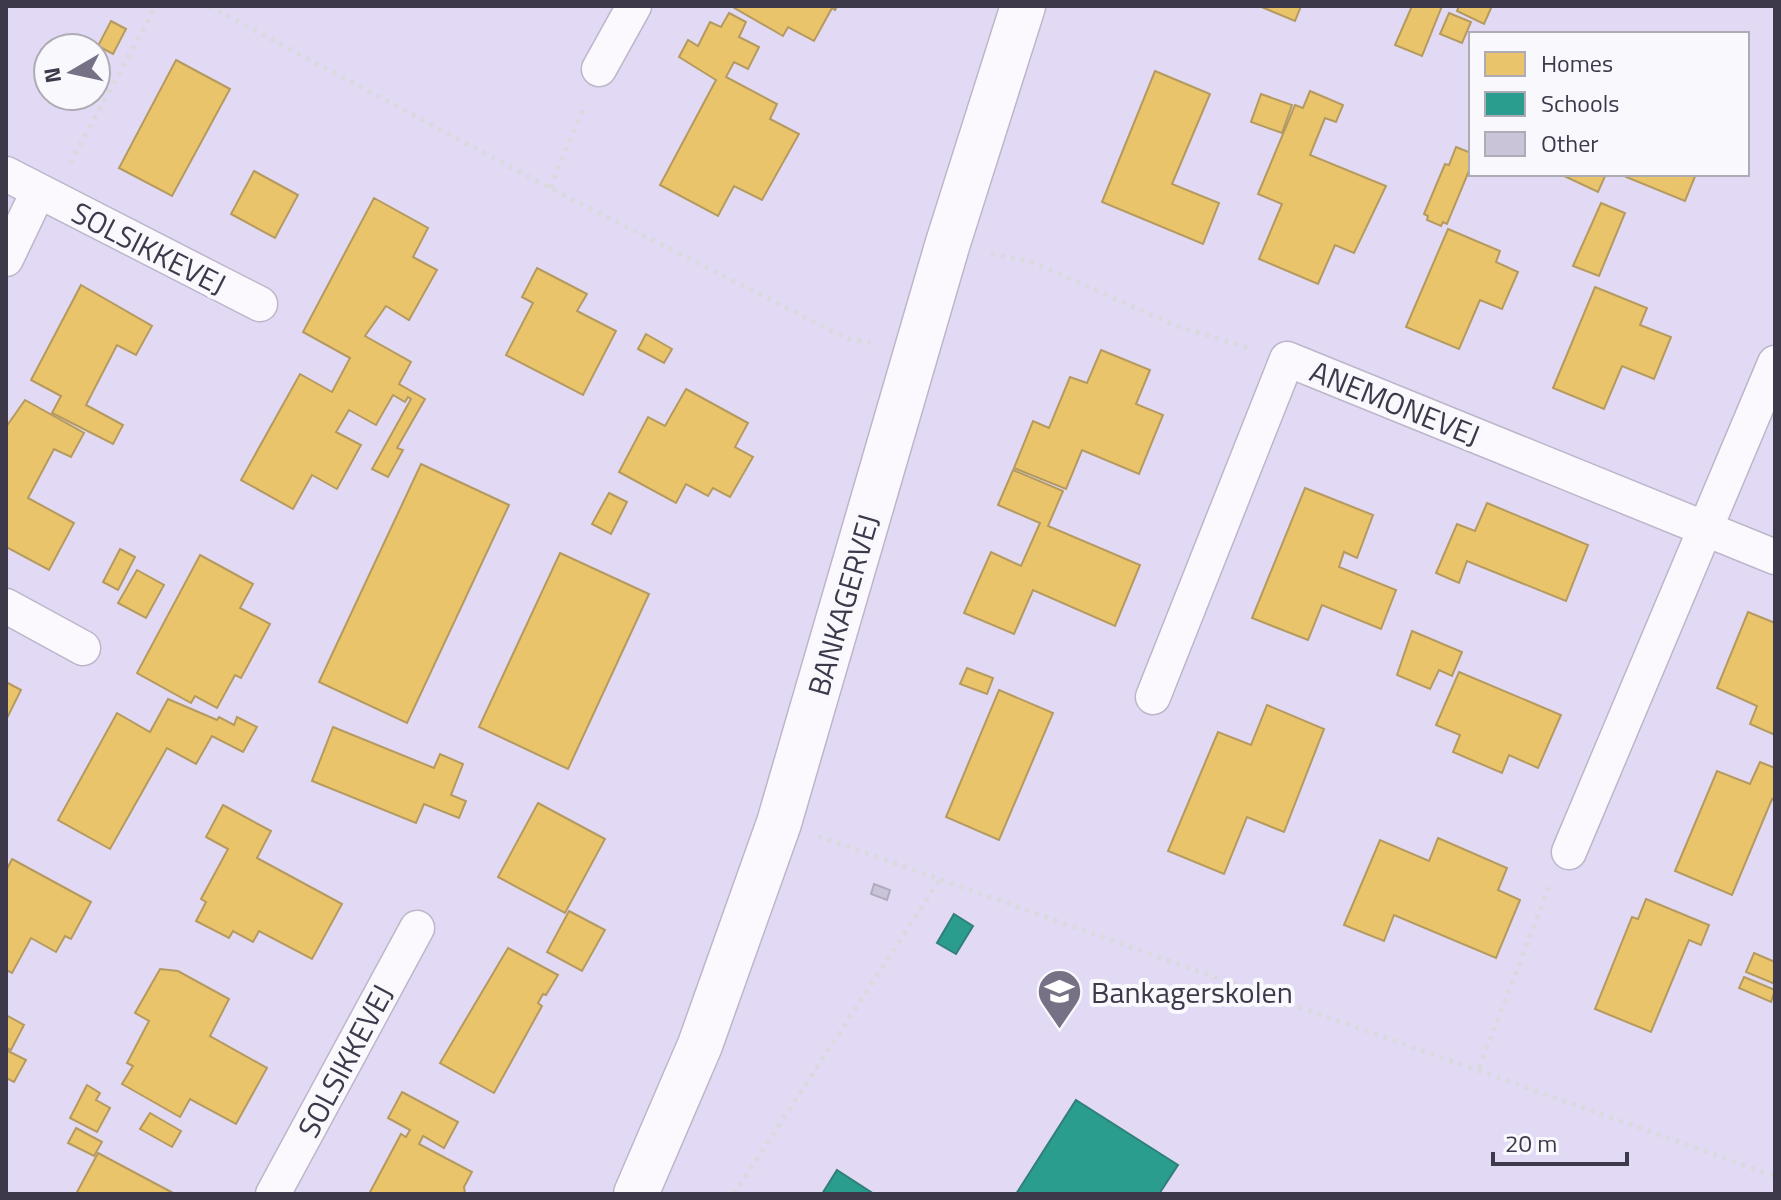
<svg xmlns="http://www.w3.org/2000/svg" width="1781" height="1200" font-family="'Titillium Web',sans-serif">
	<rect width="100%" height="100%" fill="#e2daf4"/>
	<g fill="#e9c46a" stroke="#b59a60" stroke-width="2">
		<polygon points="731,6 837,6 835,10 832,8 814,41 788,27 783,36"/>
		<polygon points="1259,6 1301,6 1295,21"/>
		<polygon points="1412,6 1442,6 1422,56 1395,45"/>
		<polygon points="1459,6 1492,6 1484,24 1457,11"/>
		<polygon points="729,13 746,22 739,37 759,47 748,69 734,62 726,77 777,104 770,119 799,134 762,200 734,186 718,216 660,185 716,80 679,57 688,40 698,46 710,22 721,27"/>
		<polygon points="1449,13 1471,22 1462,43 1440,34"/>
		<polygon points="111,21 126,29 113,54 98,46"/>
		<polygon points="176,60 230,89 172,196 119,168"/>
		<polygon points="1155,71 1210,94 1172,184 1219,203 1203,244 1102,202"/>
		<polygon points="1310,91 1343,105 1336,122 1325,118 1310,155 1386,186 1354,253 1335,245 1318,284 1259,259 1282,204 1258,194 1295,105 1303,108"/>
		<polygon points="1261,94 1292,105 1282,133 1251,122"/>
		<polygon points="1456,147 1471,153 1471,166 1447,224 1443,222 1441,226 1427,220 1428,216 1424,214 1445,164 1449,165"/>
		<polygon points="254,171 298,195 275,238 231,214"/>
		<polygon points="1560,174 1606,174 1598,192"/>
		<polygon points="1627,174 1696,174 1685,201 1626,177"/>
		<polygon points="374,198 428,228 413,257 437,270 409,320 386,306 365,336 411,362 399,384 425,399 397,448 403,450 388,477 372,469 411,399 408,397 405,402 393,395 376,425 349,410 336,432 361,445 337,489 312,475 293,509 241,480 300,374 332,392 350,358 303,332"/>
		<polygon points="1601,203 1625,213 1599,276 1573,266"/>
		<polygon points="1448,229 1500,251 1496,262 1518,272 1502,309 1480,300 1459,349 1406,327"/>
		<polygon points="537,268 587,294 577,311 616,331 583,395 506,355 533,303 522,297"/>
		<polygon points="81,285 152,326 136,355 117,345 86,405 123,425 113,444 52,413 61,396 31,380"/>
		<polygon points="1595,287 1647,308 1640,325 1671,337 1654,379 1622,366 1604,409 1553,388"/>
		<polygon points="646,334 672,349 664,363 638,349"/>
		<polygon points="1101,350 1150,370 1136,404 1163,415 1139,474 1082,450 1066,489 1014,468 1033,421 1049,428 1070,377 1087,383"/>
		<polygon points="686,389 748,423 735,447 753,457 730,497 713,488 708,496 686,484 676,503 619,472 648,417 665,426"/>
		<polygon points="25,400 84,433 71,457 54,449 28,498 74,523 49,570 6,547 6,427"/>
		<polygon points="421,464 509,505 407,723 319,682"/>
		<polygon points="1013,470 1063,491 1048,526 1140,565 1115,626 1033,590 1014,634 964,613 991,552 1021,566 1040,523 998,505"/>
		<polygon points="1305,488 1373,515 1357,558 1344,552 1339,567 1396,590 1381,629 1322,605 1308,640 1252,618"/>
		<polygon points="609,493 627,502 611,534 592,524"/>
		<polygon points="1487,503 1588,545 1566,601 1467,561 1459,583 1436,573 1457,524 1475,531"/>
		<polygon points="120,549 135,557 118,590 103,582"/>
		<polygon points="560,553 649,594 568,769 479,727"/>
		<polygon points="200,555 253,584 240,608 270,624 241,678 235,675 217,708 195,696 191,703 137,673"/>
		<polygon points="137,570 164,585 146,618 118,603"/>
		<polygon points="1748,612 1775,623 1775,735 1750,724 1757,706 1717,688"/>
		<polygon points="1412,631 1462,652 1452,676 1439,670 1430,689 1397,675"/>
		<polygon points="967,668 993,678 987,694 960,684"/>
		<polygon points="1459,672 1561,715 1538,768 1509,755 1502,773 1453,752 1460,735 1436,725"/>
		<polygon points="6,682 21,690 6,720"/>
		<polygon points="999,690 1053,713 999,840 946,817"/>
		<polygon points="168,699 217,720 219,717 234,725 237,717 257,727 243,752 212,736 196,764 167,748 110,849 58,820 117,713 150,732"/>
		<polygon points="1267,705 1324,729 1284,832 1247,817 1224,874 1168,851 1218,732 1251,745"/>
		<polygon points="333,727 434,768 440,754 463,764 451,795 466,801 459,818 424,804 416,823 312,781"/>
		<polygon points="1760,762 1775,768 1775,801 1772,799 1732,895 1675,871 1717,771 1750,784"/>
		<polygon points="538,803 605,839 565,913 498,877"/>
		<polygon points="223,805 271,831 257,858 342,904 312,959 259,931 253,942 233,931 229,938 196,921 206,902 201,899 228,849 206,837"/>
		<polygon points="1438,838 1507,868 1498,890 1520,900 1496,958 1394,915 1384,941 1344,925 1380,840 1429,861"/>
		<polygon points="12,859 91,902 71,939 65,936 56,952 31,938 12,973 6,970 6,871"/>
		<polygon points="1646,899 1709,925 1701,945 1689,940 1651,1032 1595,1009 1632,917 1638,919"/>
		<polygon points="569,911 605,930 582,971 547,952"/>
		<polygon points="508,948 558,975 546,995 543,994 538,1003 542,1006 494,1093 440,1063"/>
		<polygon points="1754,953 1775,962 1775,984 1746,972"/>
		<polygon points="160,969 178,971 229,999 210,1036 267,1068 236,1124 190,1099 180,1117 122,1084 133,1066 127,1063 149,1021 135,1013"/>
		<polygon points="1744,977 1775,990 1771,1002 1739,988"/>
		<polygon points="6,1015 24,1025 11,1050 6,1048"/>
		<polygon points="6,1050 26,1060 14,1082 6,1078"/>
		<polygon points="87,1085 100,1093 96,1100 110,1108 97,1132 70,1118"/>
		<polygon points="402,1092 458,1122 444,1148 423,1136 419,1144 472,1172 464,1187 465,1194 369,1194 401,1134 406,1137 410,1130 388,1118"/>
		<polygon points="150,1113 181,1131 172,1147 140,1129"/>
		<polygon points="76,1128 102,1142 94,1156 68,1143"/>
		<polygon points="98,1153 175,1194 76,1194"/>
	</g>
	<g fill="#2a9d8f" stroke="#307f7a" stroke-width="2">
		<polygon points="954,914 973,926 956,954 937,943"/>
		<polygon points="1076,1100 1178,1165 1159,1194 1016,1194"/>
		<polygon points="837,1170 874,1194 822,1194"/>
	</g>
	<polygon fill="#cac4d8" stroke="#b1abbf" stroke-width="2" points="874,884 890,890 887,900 871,894"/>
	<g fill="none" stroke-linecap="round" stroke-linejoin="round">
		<defs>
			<g id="street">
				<polyline points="599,69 634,6"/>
				<polyline points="6,174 260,304"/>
				<polyline points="6,259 38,192"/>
				<polyline points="6,606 83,648"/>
				<polyline points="1153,697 1287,359 1775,557"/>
				<polyline points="1569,852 1775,363"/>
				<polyline points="273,1194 417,928"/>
			</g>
			<polyline id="secondary" points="636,1194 700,1045 779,823 947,246 1023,6"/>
		</defs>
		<use href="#street" stroke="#bdb6ca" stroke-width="37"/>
		<use href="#secondary" stroke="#bdb6ca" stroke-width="47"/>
		<g stroke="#dbd9e0" stroke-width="5" stroke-dasharray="4 6" stroke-linecap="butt">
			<polyline points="209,6 550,188 848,339 874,343"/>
			<polyline points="70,163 156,6"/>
			<polyline points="550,188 585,104"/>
			<polyline points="991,254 1032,262 1179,327 1248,348"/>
			<polyline points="818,836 1775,1176"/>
			<polyline points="1479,1068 1549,887"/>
			<polyline points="734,1194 940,879"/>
		</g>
		<use href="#street" stroke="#fbf9fd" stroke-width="34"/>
		<use href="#secondary" stroke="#fbf9fd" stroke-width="44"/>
	</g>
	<defs>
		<symbol id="school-pin" viewBox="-11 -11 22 30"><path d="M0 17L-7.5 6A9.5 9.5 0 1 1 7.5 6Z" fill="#777186" stroke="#f9f8fd"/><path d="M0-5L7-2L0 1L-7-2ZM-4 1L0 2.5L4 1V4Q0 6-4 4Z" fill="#fff"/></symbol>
	</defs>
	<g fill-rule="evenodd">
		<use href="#school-pin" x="1034" y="966" width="51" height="69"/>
	</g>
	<g text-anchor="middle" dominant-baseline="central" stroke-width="8" stroke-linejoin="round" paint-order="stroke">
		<g font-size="30" fill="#3d384a" stroke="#f9f8fd">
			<text transform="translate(149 248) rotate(27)">SOLSIKKEVEJ</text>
			<text transform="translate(1395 403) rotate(22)">ANEMONEVEJ</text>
			<text transform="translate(843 605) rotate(-74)">BANKAGERVEJ</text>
			<text transform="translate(345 1061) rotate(-62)">SOLSIKKEVEJ</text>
		</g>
		<g font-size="30" fill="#3d384a" stroke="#f9f8fd" text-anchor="start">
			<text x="1091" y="992">Bankagerskolen</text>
		</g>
	</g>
	<rect width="1781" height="1200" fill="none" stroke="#3d384a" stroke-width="16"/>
	<rect x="1469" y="32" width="280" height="144" fill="#f9f8fd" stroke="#aeabb5" stroke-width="2"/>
	<rect x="1485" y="52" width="40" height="24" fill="#e9c46a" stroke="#aeabb5" stroke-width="2"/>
	<text x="1541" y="72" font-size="24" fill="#3d384a">Homes</text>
	<rect x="1485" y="92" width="40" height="24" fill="#2a9d8f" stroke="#aeabb5" stroke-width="2"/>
	<text x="1541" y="112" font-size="24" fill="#3d384a">Schools</text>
	<rect x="1485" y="132" width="40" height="24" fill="#cac4d8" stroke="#aeabb5" stroke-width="2"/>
	<text x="1541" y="152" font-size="24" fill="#3d384a">Other</text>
	<g transform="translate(72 72) rotate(261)"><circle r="38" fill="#f9f8fd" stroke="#aeabb5" stroke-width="2"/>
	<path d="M0-6L14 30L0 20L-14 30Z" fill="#777186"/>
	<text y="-12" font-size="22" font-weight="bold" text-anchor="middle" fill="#3d384a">N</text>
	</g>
	<path d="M1493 1152v12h134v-12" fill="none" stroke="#3d384a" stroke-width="4"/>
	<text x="1505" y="1152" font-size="24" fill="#3d384a" stroke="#f9f8fd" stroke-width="6" paint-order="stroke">20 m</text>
</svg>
